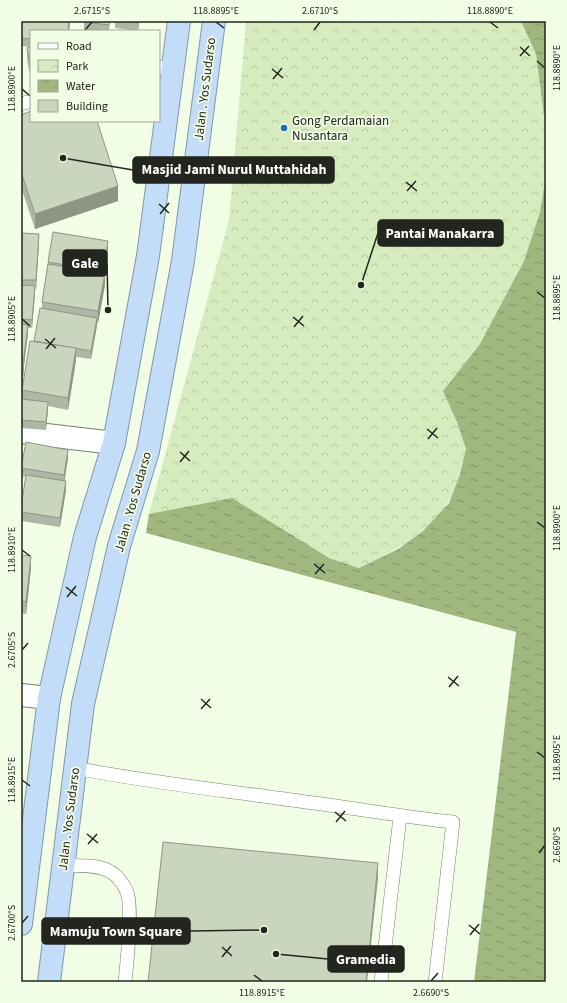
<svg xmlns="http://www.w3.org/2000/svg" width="567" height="1003" font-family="'Source Sans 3',sans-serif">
	<defs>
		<pattern id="park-crowns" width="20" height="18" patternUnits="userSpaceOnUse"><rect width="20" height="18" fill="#d7ecbe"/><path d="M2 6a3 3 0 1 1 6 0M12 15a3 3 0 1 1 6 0" fill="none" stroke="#b8caa3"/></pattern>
		<pattern id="water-ripples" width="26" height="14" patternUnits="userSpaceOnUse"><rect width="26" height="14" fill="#a0b880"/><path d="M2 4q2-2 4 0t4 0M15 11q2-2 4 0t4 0" fill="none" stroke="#829568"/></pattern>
	</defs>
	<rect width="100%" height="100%" fill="#f2fde5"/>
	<path fill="url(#park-crowns)" d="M 246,21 L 521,21 L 536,54 L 546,132 L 546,174 L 540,212 L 524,261 L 500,309 L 480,344 L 443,391 C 451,409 463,428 465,448 C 466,454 463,462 461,468 C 449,524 405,545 359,568 L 329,558 L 149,514 L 229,220 Z"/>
	<g fill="url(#water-ripples)">
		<polygon points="521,21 546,21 546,132 536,54"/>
		<polygon points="546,174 546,982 474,982 516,632 146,533 149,514 232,498 329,558 359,568 398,549 423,531 449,503 460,474 466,449 457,422 443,391 480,344 524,261 540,212"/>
	</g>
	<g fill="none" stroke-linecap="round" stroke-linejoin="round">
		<defs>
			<g id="service">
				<polyline points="159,68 173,66"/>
				<polyline points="21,104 31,101"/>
				<path d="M 75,768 C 152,783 229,791 306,802 C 355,808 404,817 453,822 L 435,982"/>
				<path d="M 63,865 C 77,866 96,864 109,871 C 117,875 124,884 127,892 C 133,909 127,962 125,982"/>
				<polyline points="381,982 400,817"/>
			</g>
			<g id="minor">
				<polyline points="21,432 114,443"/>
				<polyline points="21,695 49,698"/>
			</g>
			<g id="trunk">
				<polyline points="21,924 49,698 85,537 114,443 148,256 179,21"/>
				<polyline points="49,982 83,704 119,546 148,451 183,261 214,21"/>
			</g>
		</defs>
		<use href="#service" stroke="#78816c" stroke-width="14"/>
		<use href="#minor" stroke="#78816c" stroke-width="24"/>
		<use href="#trunk" stroke="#8197ab" stroke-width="24"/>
		<use href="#service" stroke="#fff" stroke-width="13"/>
		<use href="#minor" stroke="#fff" stroke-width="22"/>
		<use href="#trunk" stroke="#c3dcf8" stroke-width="22"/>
	</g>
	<g fill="#aeb7a3">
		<polygon points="21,21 70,21 69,31 31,31 31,80 27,60 27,48 30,47 21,46"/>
		<polygon points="84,21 110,21 109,31 84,31"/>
		<polygon points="115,21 139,21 138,31 115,28"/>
		<polygon points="21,115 118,201 35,229 21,187"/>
		<polygon points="21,233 39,243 36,289 35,289 32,328 28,328 28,333 24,365 21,399 22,399 22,390 42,308 42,302 48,262 108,250 104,273 105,285 98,323 97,323 91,359 76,357 76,360 68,410 48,406 46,430 21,428"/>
		<polygon points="68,458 64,481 66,490 60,527 21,521 21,507 26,477 21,476 21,468"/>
		<polygon points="21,555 31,568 26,614 21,613"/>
	</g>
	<g fill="#8d9585">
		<polygon points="69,21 70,21 69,31 68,31"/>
		<polygon points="138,21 139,21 138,31"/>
		<polygon points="118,186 118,201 35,229 35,214"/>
		<polygon points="39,234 39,243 36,289 36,280"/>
		<polygon points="108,241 108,250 103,279 103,271"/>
		<polygon points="105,273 105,285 98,323 98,311"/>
		<polygon points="35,286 35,294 32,328 32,320"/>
		<polygon points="97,318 97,326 91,359 91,351"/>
		<polygon points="28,325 28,333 24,365 24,356"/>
		<polygon points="76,348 76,360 68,410 68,398"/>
		<polygon points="24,359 24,367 21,402 21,393"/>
		<polygon points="48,402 48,410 46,430 46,422"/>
		<polygon points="68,450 68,458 64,484 64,475"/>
		<polygon points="66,481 66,490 60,527 60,518"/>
		<polygon points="31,556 31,568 26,614 26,602"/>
		<polygon points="378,863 378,878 367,982 366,982"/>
	</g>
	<g fill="#cad5be" stroke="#8d9585">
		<polygon points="21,21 69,21 68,31 31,31 31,39 21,38"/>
		<polygon points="84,21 110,21 109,25 84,22"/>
		<polygon points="125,21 138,21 138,23"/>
		<polygon points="31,47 31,68 27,48"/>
		<polygon points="31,111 31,121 97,121 118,186 35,214 21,172 21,115"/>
		<polygon points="53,232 108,241 103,271 48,262"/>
		<polygon points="21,233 39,234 36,280 21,280"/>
		<polygon points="48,264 105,273 98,311 42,302"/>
		<polygon points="21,285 35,286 32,320 21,319"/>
		<polygon points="40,308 97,318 91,351 34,341"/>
		<polygon points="21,324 28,325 24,356 21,356"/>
		<polygon points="30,341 76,348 68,398 22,390"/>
		<polygon points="21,359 24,359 21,393"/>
		<polygon points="21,399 48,402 46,422 21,420"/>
		<polygon points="26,442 68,450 64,475 21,468"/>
		<polygon points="26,475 66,481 60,518 21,512 21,507"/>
		<polygon points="21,555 31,556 26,602 21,601"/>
		<polygon points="163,842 378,863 366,982 148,982"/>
	</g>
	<path fill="none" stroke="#23261e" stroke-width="1.5" d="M 216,22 L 224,28M 490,22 L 498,28M 85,30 L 92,22M 314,30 L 320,22M 520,47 L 530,56M 520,56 L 529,46M 537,61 L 545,68M 272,69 L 283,78M 273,79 L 282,68M 22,89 L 30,96M 406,182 L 417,191M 407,191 L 416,181M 159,204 L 169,213M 160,214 L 169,203M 537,292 L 545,298M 293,317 L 304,326M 22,319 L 30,326M 294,327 L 303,316M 45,339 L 56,348M 46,349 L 55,338M 427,429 L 438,438M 428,439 L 437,428M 180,452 L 190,461M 180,462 L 189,451M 537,522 L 545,528M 22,550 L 30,556M 314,564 L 325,573M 315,574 L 324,564M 66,587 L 77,596M 67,597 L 76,586M 22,650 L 28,643M 448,677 L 459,686M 449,687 L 458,676M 201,699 L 211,708M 201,709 L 210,699M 537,752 L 545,758M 22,780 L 30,786M 335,812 L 346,821M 336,822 L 345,811M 87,834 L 98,843M 88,844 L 97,834M 539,853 L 545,845M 22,923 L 28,916M 469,925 L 480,934M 470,935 L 479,924M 222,947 L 232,956M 222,957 L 231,946M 254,975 L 262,981M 431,981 L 438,973"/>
	<circle fill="#186cba" stroke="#f2fde5" stroke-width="1.5" cx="284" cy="128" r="4"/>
	<g text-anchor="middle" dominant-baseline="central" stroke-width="3.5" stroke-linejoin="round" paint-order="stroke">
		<g font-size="13" fill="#23261e" stroke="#f2fde5">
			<text transform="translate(205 89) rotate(-83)">Jalan . Yos Sudarso</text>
			<text transform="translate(133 502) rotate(-74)">Jalan . Yos Sudarso</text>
			<text transform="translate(69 819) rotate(-83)">Jalan . Yos Sudarso</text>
		</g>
		<g font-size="13" fill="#23261e" stroke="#f2fde5" text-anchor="start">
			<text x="292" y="121">Gong Perdamaian<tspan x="292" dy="15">Nusantara</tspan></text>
		</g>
	</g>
	<path fill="none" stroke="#23261e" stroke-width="1.5" d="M63 158L133 170M361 285L378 233M108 310L107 263M264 930L190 931M276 954L328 959"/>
	<g fill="#23261e" stroke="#f2fde5" stroke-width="1.5">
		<circle cx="63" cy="158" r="4"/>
		<circle cx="361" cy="285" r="4"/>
		<circle cx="108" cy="310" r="4"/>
		<circle cx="264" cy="930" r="4"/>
		<circle cx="276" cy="954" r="4"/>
	</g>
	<g fill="#23261e" stroke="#23261e" stroke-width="1.5">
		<rect x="133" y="157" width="201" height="26" rx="4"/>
		<rect x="378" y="220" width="125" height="26" rx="4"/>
		<rect x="63" y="250" width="44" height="26" rx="4"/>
		<rect x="42" y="918" width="148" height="26" rx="4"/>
		<rect x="328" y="946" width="76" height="26" rx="4"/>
	</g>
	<g font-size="14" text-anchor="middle" font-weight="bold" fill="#fff">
		<text x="234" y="174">Masjid Jami Nurul Muttahidah</text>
		<text x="440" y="238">Pantai Manakarra</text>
		<text x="85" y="268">Gale</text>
		<text x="116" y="936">Mamuju Town Square</text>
		<text x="366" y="964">Gramedia</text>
	</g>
	<rect width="567" height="1003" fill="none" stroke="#f2fde5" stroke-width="44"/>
	<rect x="30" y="30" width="130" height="92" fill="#f2fde5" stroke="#9fa795"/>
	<rect x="38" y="43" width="20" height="6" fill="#ffffff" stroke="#9fa795"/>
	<text x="66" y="50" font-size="12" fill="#23261e">Road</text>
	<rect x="38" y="60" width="20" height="12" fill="url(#park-crowns)" stroke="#9fa795"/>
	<text x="66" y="70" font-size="12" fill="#23261e">Park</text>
	<rect x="38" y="80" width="20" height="12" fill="url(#water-ripples)" stroke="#9fa795"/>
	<text x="66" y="90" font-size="12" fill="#23261e">Water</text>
	<rect x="38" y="100" width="20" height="12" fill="#cad5be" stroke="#9fa795"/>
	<text x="66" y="110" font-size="12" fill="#23261e">Building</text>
	<rect x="22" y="22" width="523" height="959" fill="none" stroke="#23261e" stroke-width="1.5"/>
	<g font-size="10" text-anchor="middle" fill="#23261e">
		<text x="92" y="14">2.6715°S</text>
		<text x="216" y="14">118.8895°E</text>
		<text x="320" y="14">2.6710°S</text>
		<text x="490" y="14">118.8890°E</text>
		<text transform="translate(556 68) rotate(-90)" y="4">118.8890°E</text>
		<text transform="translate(11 89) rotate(-90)" y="4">118.8900°E</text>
		<text transform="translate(556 298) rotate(-90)" y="4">118.8895°E</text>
		<text transform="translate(11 319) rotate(-90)" y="4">118.8905°E</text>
		<text transform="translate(556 528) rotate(-90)" y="4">118.8900°E</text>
		<text transform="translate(11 550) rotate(-90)" y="4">118.8910°E</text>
		<text transform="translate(11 650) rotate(-90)" y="4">2.6705°S</text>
		<text transform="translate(556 758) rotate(-90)" y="4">118.8905°E</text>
		<text transform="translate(11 780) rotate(-90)" y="4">118.8915°E</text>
		<text transform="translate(556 845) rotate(-90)" y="4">2.6690°S</text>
		<text transform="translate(11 923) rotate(-90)" y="4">2.6700°S</text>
		<text x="262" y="996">118.8915°E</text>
		<text x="431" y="996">2.6690°S</text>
	</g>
</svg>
